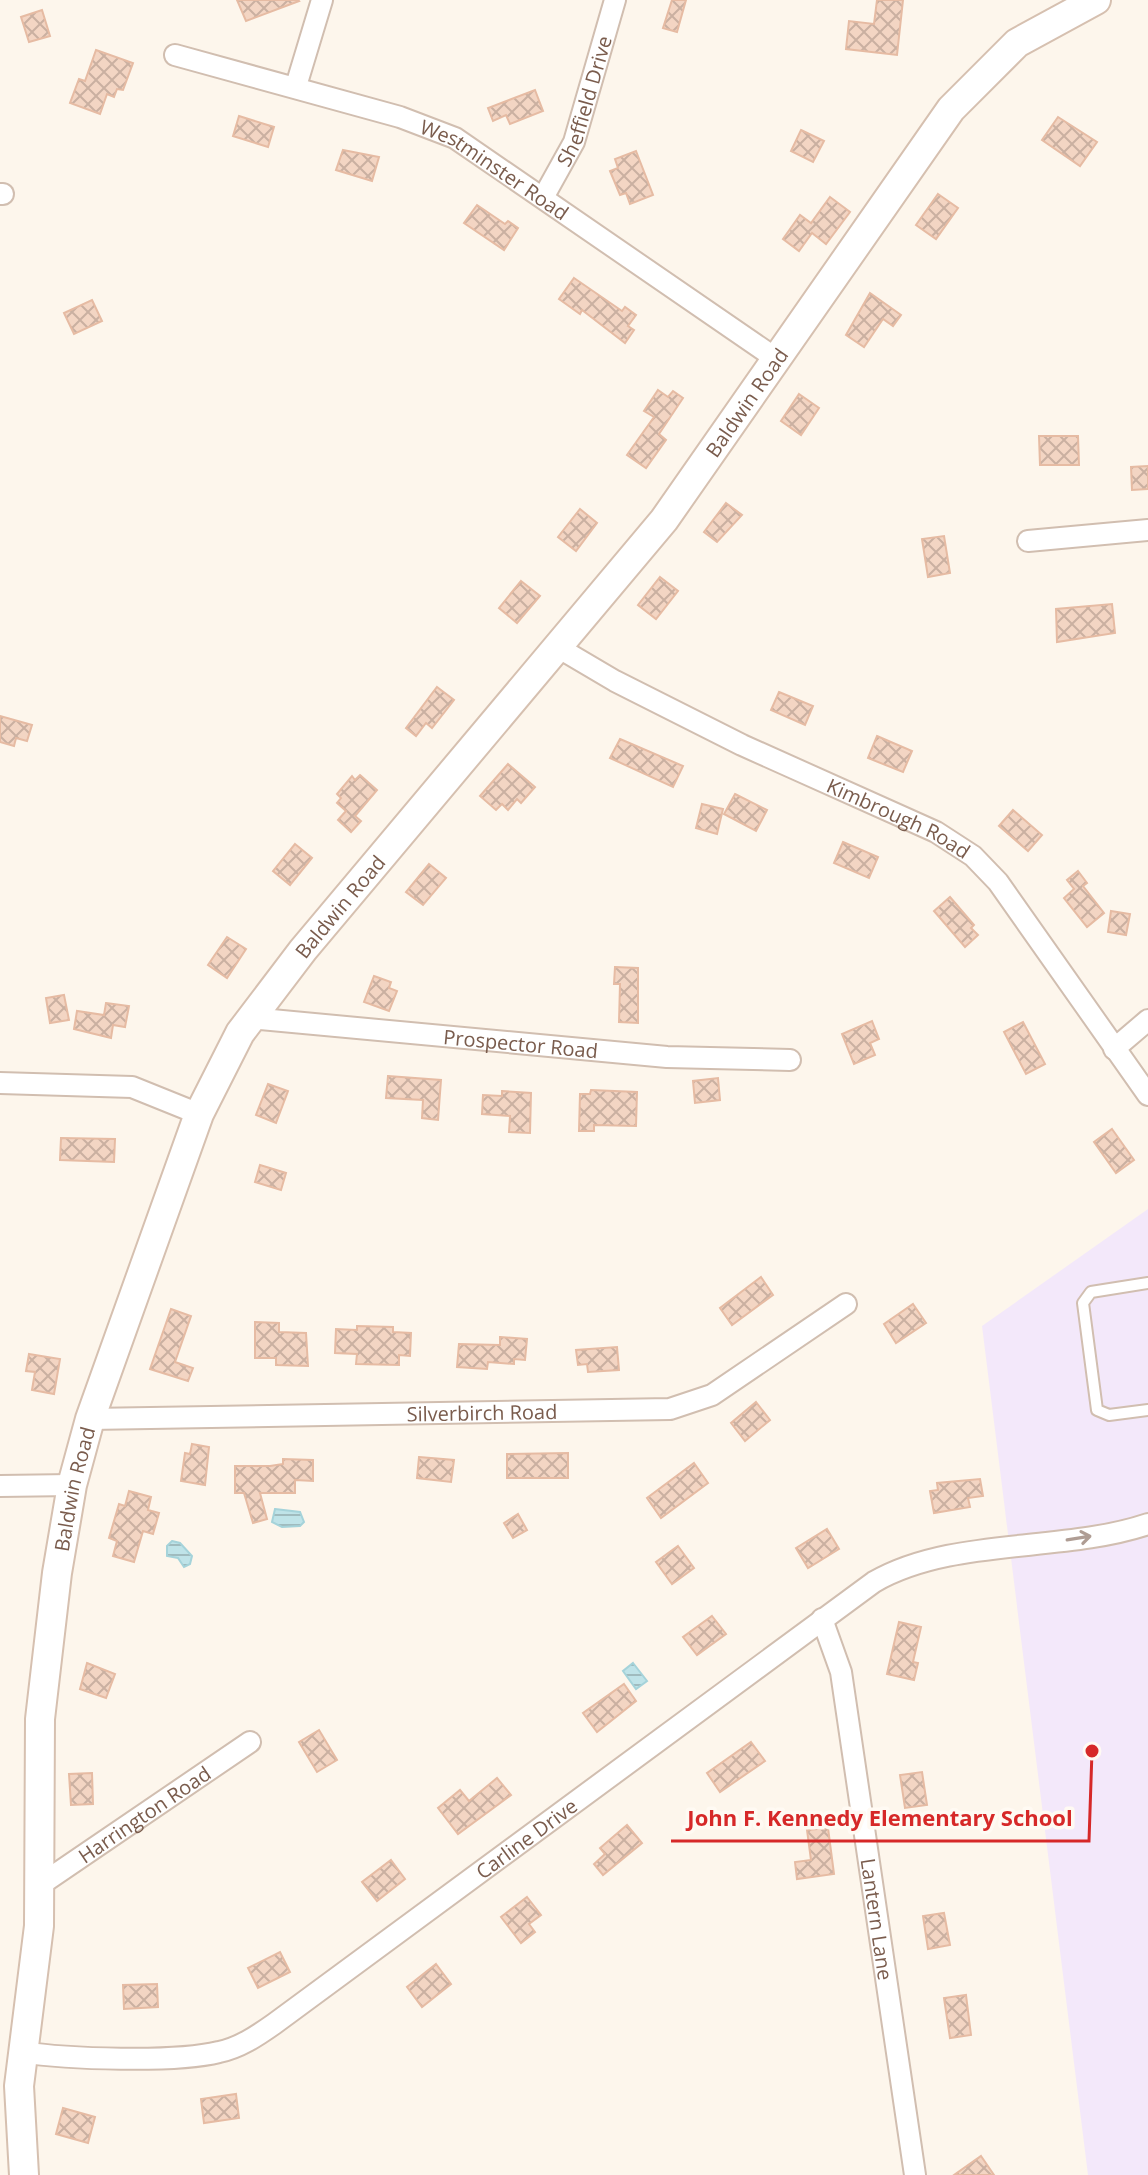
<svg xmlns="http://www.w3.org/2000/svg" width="1148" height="2175" font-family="'Open Sans',sans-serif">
	<defs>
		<pattern id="water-rules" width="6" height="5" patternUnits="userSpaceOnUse" patternTransform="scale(2)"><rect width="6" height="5" fill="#bfe3e8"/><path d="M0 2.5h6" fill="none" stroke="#a0bbbe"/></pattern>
		<pattern id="building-cross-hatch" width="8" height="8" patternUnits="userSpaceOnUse" patternTransform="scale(2)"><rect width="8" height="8" fill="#f3d5c3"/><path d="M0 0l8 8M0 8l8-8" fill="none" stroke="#cab0a1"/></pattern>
	</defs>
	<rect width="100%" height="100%" fill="#fdf6ec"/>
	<polygon fill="#f3e8fa" points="1148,1209 1148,2175 1088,2175 982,1326"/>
	<g fill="url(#water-rules)" stroke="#a5d3da" stroke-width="2">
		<polygon points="275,1509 300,1512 304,1522 300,1526 282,1527 272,1522"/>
		<polygon points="172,1541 180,1543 192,1556 190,1564 184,1567 178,1558 167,1556 167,1546"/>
		<polygon points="633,1663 647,1681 636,1689 623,1671"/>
	</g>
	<g fill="url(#building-cross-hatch)" stroke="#e6bba3" stroke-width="2">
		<polygon points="237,0 298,0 299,1 246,21"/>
		<polygon points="672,0 686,0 677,32 663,28"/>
		<polygon points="877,0 903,0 897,55 846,49 849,21 874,24"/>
		<polygon points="42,10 50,36 29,42 21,17"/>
		<polygon points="96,50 133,63 123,90 117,89 114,97 107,94 100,114 70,103 79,79 85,81"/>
		<polygon points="535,90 543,111 510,124 506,115 493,121 488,108"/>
		<polygon points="239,116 274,127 268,147 233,136"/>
		<polygon points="1058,117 1097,142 1080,166 1042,140"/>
		<polygon points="801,130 824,141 813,162 791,151"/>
		<polygon points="343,150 379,157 372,181 336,170"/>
		<polygon points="636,151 653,195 630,204 626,193 620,195 610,171 618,168 615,159"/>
		<polygon points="938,194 958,208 936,239 916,225"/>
		<polygon points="830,197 850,212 826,244 812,233 799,251 783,239 800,215 811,223"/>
		<polygon points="477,205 505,224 508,221 518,228 504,250 464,223"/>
		<polygon points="574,278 622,311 625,307 636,315 628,326 634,330 625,343 582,310 580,314 559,299"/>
		<polygon points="870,293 901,315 893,326 883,319 864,347 846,335"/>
		<polygon points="92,300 102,321 74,334 64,313"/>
		<polygon points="658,390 668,397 673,391 683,398 659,434 666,440 646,468 627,455 654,417 644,411"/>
		<polygon points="799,394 819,408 801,435 781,421"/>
		<polygon points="1039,436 1078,436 1079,465 1040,465"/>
		<polygon points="1148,466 1148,489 1132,490 1131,467"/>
		<polygon points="726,503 742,515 717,542 704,532"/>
		<polygon points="580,509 597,523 576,551 558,537"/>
		<polygon points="944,536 950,573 928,577 922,539"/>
		<polygon points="660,577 678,591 656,619 638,605"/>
		<polygon points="521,581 540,596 517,623 499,608"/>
		<polygon points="1112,604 1115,633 1057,642 1056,609"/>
		<polygon points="437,687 454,700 432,728 426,723 416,736 406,728"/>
		<polygon points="779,692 813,706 805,725 771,710"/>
		<polygon points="0,716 32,725 27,741 16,738 14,746 0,742"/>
		<polygon points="877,736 912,751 903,772 868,758"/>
		<polygon points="620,739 683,766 673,787 610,758"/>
		<polygon points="508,764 535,787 521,803 517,799 508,810 502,804 496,810 480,796"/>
		<polygon points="360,775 377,790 355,816 361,821 351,832 338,820 346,811 337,803 341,798 337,794 352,776 355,780"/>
		<polygon points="735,794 767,810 756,831 724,814"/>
		<polygon points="702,804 723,809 717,834 696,828"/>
		<polygon points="1013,810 1042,835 1028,851 999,826"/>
		<polygon points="843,842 878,857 869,878 834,863"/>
		<polygon points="295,844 312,858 290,885 273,871"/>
		<polygon points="429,864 446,878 423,905 406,892"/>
		<polygon points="1078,871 1087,883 1083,886 1104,913 1087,927 1064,898 1074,889 1067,880"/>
		<polygon points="950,897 974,925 971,928 978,935 965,947 934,911"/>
		<polygon points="1111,911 1130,914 1126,935 1108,932"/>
		<polygon points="227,937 246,949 227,978 208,965"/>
		<polygon points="615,967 638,968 638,1023 619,1022 620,984 614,984"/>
		<polygon points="374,976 391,982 389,988 397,991 389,1011 364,1002"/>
		<polygon points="64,995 69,1020 50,1023 46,998"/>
		<polygon points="106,1003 129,1006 125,1027 113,1025 111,1038 74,1029 77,1011 104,1015"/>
		<polygon points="872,1021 879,1039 870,1043 875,1055 854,1064 842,1034"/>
		<polygon points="1023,1022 1045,1064 1026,1074 1004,1032"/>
		<polygon points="388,1076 441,1080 438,1120 422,1118 423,1100 386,1098"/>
		<polygon points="718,1078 720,1100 695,1103 693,1081"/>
		<polygon points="268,1084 288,1091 276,1123 256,1115"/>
		<polygon points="591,1090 637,1092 636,1126 594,1125 594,1131 579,1131 580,1094 590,1094"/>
		<polygon points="502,1091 531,1093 530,1133 509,1132 510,1116 482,1114 483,1095 502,1096"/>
		<polygon points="1112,1129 1134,1160 1116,1173 1094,1142"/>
		<polygon points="61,1138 115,1139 114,1162 60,1160"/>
		<polygon points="260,1165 286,1173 281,1190 255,1182"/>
		<polygon points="761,1277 773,1295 732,1325 720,1308"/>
		<polygon points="913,1304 926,1323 896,1343 884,1324"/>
		<polygon points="171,1309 191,1316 175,1362 193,1368 188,1381 150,1369"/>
		<polygon points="255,1322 279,1323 279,1332 306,1333 308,1366 276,1365 276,1358 255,1358"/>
		<polygon points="357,1326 393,1327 393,1332 411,1333 410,1356 399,1355 399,1365 356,1364 357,1354 335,1353 336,1329 357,1330"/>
		<polygon points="500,1337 527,1339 525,1360 514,1359 514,1364 488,1362 487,1369 457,1367 459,1344 500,1345"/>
		<polygon points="617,1347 619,1370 588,1372 587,1364 578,1365 576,1350"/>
		<polygon points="29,1354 60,1359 54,1394 32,1390 35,1372 26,1371"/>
		<polygon points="756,1402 770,1420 745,1441 731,1423"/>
		<polygon points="192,1444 209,1447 205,1485 181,1481 185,1453 190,1454"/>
		<polygon points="568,1453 568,1478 507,1478 507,1454"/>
		<polygon points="419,1457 454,1460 451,1482 417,1478"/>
		<polygon points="283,1459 313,1460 313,1481 295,1480 295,1493 260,1493 267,1519 253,1523 244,1493 235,1493 235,1466 270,1466 283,1464"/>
		<polygon points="694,1463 708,1483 661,1518 647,1498"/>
		<polygon points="980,1479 983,1496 968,1498 970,1507 934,1513 930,1491 938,1490 937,1483"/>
		<polygon points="129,1491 151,1497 148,1510 159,1513 153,1534 143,1531 134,1562 113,1556 117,1541 109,1538 119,1504 125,1506"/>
		<polygon points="518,1514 527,1530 513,1538 504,1523"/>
		<polygon points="827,1529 839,1549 808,1568 796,1548"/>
		<polygon points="678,1546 694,1568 672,1584 656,1562"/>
		<polygon points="712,1616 726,1634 697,1655 683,1637"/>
		<polygon points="899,1622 921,1627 913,1662 918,1663 914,1680 887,1674"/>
		<polygon points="87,1663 115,1674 106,1698 80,1689"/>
		<polygon points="624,1684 636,1701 597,1732 583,1713"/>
		<polygon points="319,1730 337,1760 317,1772 299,1742"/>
		<polygon points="751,1742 765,1761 720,1792 707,1773"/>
		<polygon points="922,1772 927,1805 905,1808 900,1775"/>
		<polygon points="92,1773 93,1804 71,1805 69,1774"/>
		<polygon points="497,1778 511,1795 458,1834 438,1808 460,1790 469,1801"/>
		<polygon points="627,1825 642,1843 603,1875 594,1864 605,1854 600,1848"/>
		<polygon points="828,1828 834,1874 797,1879 795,1862 811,1860 807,1830"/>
		<polygon points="391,1860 405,1879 377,1901 362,1882"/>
		<polygon points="527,1897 541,1915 529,1924 535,1932 521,1943 501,1917"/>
		<polygon points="944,1913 950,1945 928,1949 923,1916"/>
		<polygon points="280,1952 290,1972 258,1988 248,1968"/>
		<polygon points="436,1964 451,1984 422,2007 407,1987"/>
		<polygon points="157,1984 158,2007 124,2009 123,1985"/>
		<polygon points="966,1995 971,2035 950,2038 944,1998"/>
		<polygon points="236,2094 239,2118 204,2123 201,2099"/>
		<polygon points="63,2108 95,2117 88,2143 56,2134"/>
		<polygon points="981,2156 994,2175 954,2175"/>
	</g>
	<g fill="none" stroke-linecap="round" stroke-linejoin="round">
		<defs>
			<polyline id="lane" points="1148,1283 1091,1292 1083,1303 1097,1410 1109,1415 1148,1410"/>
			<g id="street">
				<path id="s1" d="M 175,55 L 400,117 L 455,138 L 778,360"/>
				<polyline points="296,86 322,0"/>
				<polyline points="0,194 3,194"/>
				<path id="s2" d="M 544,196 L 574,142 L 615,0"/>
				<polyline points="1028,541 1148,530"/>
				<path id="s3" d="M 559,648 L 615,681 L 742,745 L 936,832 L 973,856 L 998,882 L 1148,1095"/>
				<path id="s4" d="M 250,1018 L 667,1057 L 790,1060"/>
				<polyline points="1114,1049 1148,1020"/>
				<polyline points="0,1083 132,1087 199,1114"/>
				<path id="s5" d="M 90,1419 L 670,1409 L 712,1395 L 846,1304"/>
				<polyline points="0,1486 72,1485"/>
				<path id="s6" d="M 822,1619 L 841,1672 L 915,2175"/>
				<path id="s7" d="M 40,1885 L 250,1742"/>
				<path id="s8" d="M 21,2052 C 67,2059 175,2063 219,2052 C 239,2048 257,2036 274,2024 L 874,1582 C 952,1537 1062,1553 1148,1524"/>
			</g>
			<g id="secondary">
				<path id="s9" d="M 24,2175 L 19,2086 L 39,1926 L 40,1719 L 57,1573 L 72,1485 L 90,1419 L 199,1114 L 240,1033 L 303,950 L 664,520 L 951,109 L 1017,43 L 1096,0"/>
			</g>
		</defs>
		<use href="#lane" stroke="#d1beb0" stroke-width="14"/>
		<use href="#street" stroke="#d1beb0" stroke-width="24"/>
		<use href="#secondary" stroke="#d6c0b0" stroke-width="32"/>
		<use href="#lane" stroke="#fff" stroke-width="10"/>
		<use href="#street" stroke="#fff" stroke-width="20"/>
		<use href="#secondary" stroke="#fff" stroke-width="28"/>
	</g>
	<defs><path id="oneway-shaft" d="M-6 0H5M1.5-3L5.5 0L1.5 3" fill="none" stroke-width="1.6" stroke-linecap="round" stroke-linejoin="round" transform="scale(2)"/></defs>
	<use stroke="#af9d94" href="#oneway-shaft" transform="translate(1079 1538) rotate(-9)"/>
	<g text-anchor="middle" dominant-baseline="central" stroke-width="7" stroke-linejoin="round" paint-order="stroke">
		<g font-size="20" fill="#7a5c4d" stroke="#fffaf3">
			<text stroke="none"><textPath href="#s2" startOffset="104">Sheffield Drive</textPath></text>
			<text stroke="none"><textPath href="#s1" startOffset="342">Westminster Road</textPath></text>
			<text stroke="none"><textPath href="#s9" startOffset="1986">Baldwin Road</textPath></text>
			<text stroke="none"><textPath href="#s3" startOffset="380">Kimbrough Road</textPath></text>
			<text stroke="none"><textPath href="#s9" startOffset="1338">Baldwin Road</textPath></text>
			<text stroke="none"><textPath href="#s4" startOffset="272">Prospector Road</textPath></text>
			<text stroke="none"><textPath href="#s5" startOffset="392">Silverbirch Road</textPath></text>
			<text stroke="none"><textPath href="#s9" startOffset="690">Baldwin Road</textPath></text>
			<text stroke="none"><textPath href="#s7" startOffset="126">Harrington Road</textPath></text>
			<text stroke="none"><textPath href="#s8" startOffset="574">Carline Drive</textPath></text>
			<text stroke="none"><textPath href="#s6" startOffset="306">Lantern Lane</textPath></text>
		</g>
	</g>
	<path fill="none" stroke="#d62828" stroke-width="3" d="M1092 1751L1089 1841H671"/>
	<circle fill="#d62828" stroke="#fffaf3" stroke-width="3" cx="1092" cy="1751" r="8"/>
	<g font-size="22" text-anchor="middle" font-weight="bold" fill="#d62828" stroke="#fffaf3" stroke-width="7" stroke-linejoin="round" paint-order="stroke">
		<text x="880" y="1826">John F. Kennedy Elementary School</text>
	</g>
</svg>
